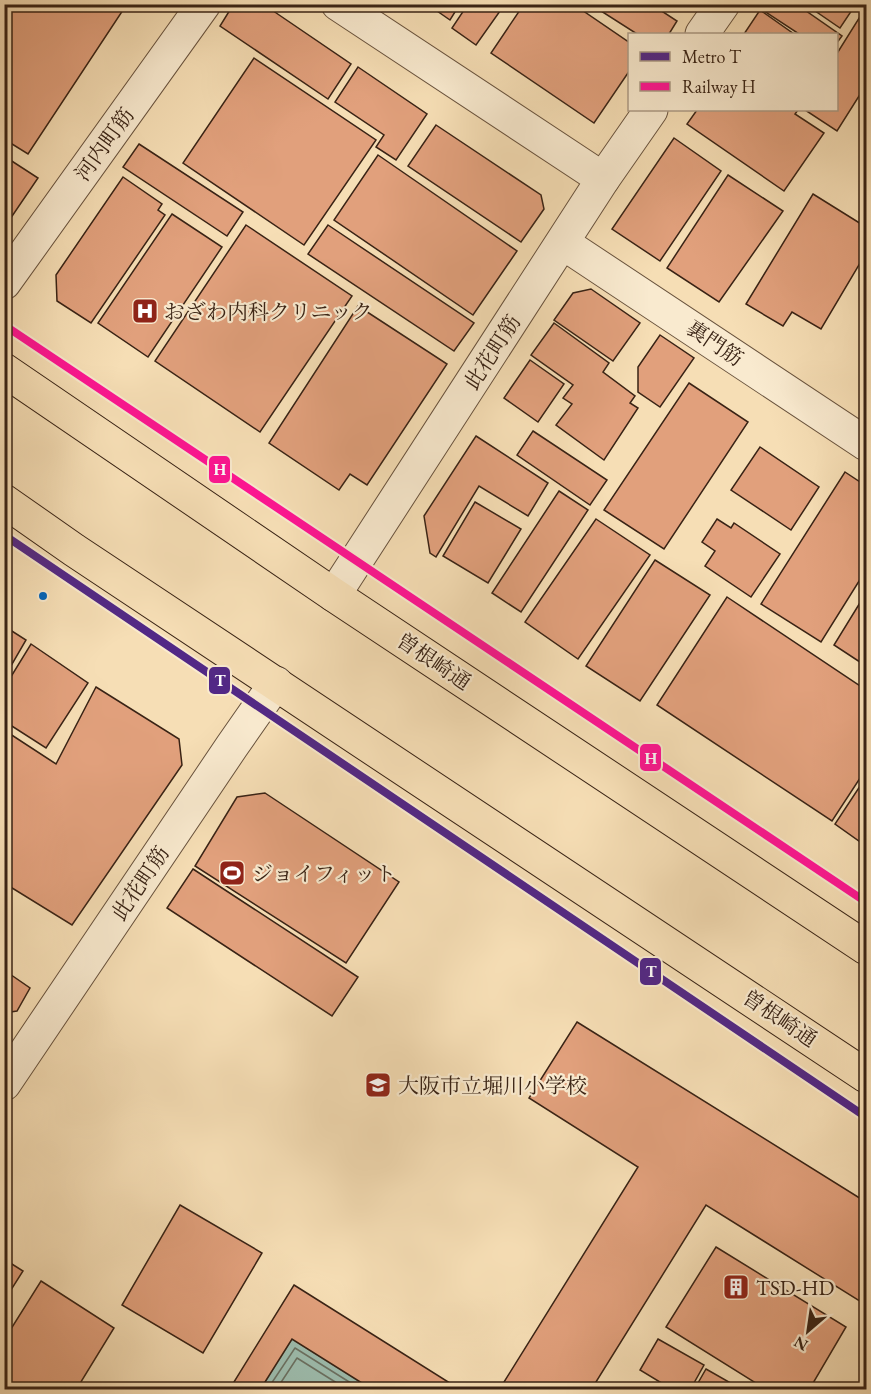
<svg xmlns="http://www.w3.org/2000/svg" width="871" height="1394" font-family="'EB Garamond','Noto Serif JP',serif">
	<rect width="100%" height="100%" fill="#f6deb5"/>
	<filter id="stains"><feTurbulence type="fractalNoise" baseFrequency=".00333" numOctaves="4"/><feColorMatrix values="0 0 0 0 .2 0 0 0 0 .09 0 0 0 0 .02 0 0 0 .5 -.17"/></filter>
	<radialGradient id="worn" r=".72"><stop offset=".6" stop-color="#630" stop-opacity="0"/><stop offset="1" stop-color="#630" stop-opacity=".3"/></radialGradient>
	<polygon fill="#9dbcad" stroke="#757f70" stroke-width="1.5" points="292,1339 373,1390 260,1390"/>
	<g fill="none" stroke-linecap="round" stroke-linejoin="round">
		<g stroke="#6b7061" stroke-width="1.5">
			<polyline points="267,1390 295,1348 362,1390"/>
			<polyline points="276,1390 297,1358 348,1390"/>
		</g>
	</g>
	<g fill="#e1a07c" stroke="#392315" stroke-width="1.5">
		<polygon points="4,4 127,4 28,154 4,139"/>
		<polygon points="263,4 351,64 328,99 220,26 233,5"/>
		<polygon points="427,4 460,4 450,20"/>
		<polygon points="468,4 505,4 476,45 452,28"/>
		<polygon points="524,4 573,4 630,43 630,70 594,123 491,53"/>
		<polygon points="590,4 651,4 677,21 669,34 637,34"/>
		<polygon points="764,4 796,4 842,36 836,44 836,34 799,34 761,9"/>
		<polygon points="805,4 856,4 840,28"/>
		<polygon points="866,7 866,85 837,131 805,110 836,110 836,55"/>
		<polygon points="760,10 794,34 744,34"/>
		<polygon points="254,58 376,140 304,245 183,163"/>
		<polygon points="358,67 427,114 396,160 376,147 384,135 335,102"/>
		<polygon points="697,110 798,110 795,114 824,133 784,191 687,124"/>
		<polygon points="436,125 541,195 544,209 521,242 408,166"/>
		<polygon points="674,138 721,171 660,261 612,229"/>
		<polygon points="139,144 243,212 227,236 123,167"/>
		<polygon points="378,155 517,251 473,315 334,220"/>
		<polygon points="4,156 38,178 4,228"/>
		<polygon points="728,175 783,211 719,302 667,268"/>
		<polygon points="123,177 162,204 158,210 165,215 91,323 57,301 56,275"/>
		<polygon points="813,194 866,227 866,253 821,329 792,312 783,326 746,304"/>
		<polygon points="172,214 222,247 148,357 98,323"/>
		<polygon points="246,225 352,296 260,432 155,361"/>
		<polygon points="328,225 474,323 454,351 308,254"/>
		<polygon points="591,289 640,323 613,361 554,320 573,293"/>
		<polygon points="358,306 447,364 367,485 350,474 339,490 269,443"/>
		<polygon points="554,323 609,363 603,372 635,396 630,403 638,408 604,460 556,425 572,404 563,398 573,385 531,355"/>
		<polygon points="660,335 694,358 660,407 638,392 638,367"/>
		<polygon points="530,360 564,384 538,422 504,398"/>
		<polygon points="689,383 748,422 664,549 604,510"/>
		<polygon points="533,431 607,480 590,505 517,455"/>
		<polygon points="476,436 548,483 528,516 479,486 436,557 430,553 424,516"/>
		<polygon points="760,447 819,487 791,530 731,490"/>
		<polygon points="845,472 866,486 866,570 821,642 761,604"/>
		<polygon points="559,491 588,510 521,612 492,593"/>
		<polygon points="475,502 521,529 488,583 443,556"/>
		<polygon points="596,519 650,555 578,659 525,622"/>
		<polygon points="717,519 731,528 734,523 780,554 751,597 705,566 715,551 702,542"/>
		<polygon points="655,560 710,595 640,701 586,666"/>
		<polygon points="866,593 866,666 834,645"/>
		<polygon points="727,597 866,690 866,769 832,821 657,705"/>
		<polygon points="4,626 26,640 4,678"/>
		<polygon points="31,644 88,683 46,748 4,721 4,688"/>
		<polygon points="96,687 179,739 182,765 72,925 4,883 4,730 56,764"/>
		<polygon points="866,777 866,846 835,824"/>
		<polygon points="265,793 399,882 346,963 195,866 237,797"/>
		<polygon points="193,869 358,977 332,1016 167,908"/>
		<polygon points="4,970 30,988 17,1011 4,1013"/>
		<polygon points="577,1022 866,1202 866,1305 706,1205 591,1390 499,1390 638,1167 529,1098"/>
		<polygon points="180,1205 262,1253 203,1353 122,1305"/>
		<polygon points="716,1247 846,1327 809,1390 767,1390 666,1327"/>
		<polygon points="4,1259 23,1271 4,1301"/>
		<polygon points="41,1281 114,1328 76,1390 4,1390 4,1340"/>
		<polygon points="294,1285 461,1390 373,1390 292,1339 260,1390 229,1390"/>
		<polygon points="658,1339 704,1365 690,1390 673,1390 640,1370"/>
		<polygon points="706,1369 736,1386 734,1390 694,1390"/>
	</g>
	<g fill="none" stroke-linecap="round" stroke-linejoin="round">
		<defs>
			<g id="minor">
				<polyline points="702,34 723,4"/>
				<polyline points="563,243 866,444"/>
				<polyline points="4,283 204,4"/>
				<polyline points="334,595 603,179 651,110"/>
				<polyline points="4,1084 232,746 276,683"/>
			</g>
			<polyline id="tertiary" points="338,4 603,179"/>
			<g id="trunk">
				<polyline points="4,370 334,595 866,948"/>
				<polyline points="4,501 74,550 866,1076"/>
			</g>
		</defs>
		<use href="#minor" stroke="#68523d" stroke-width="35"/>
		<use href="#tertiary" stroke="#68523d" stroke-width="35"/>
		<use href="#trunk" stroke="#392315" stroke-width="35"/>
		<use href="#minor" stroke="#f9eacf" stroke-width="33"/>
		<use href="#tertiary" stroke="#f9eacf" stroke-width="33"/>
		<use href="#trunk" stroke="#f6deb5" stroke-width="33"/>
		<defs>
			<polyline id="rail-1" points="4,325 866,902"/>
		</defs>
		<use href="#rail-1" stroke="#f9eacf" stroke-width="12"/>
		<use href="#rail-1" stroke="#ff1493" stroke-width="8"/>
		<defs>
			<polyline id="metro-1" points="4,535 866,1117"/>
		</defs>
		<use href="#metro-1" stroke="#f9eacf" stroke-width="12"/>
		<use href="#metro-1" stroke="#522886" stroke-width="8"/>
	</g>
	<defs>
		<symbol id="hospital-square" viewBox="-11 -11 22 22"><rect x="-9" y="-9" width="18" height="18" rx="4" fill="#8f2418" stroke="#f9eacf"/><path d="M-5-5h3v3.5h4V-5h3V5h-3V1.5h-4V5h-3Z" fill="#fff"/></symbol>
		<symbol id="stadium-square" viewBox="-11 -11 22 22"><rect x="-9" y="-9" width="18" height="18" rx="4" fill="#8f2418" stroke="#f9eacf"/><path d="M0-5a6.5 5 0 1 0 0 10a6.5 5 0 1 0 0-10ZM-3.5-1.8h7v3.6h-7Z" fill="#fff"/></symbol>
		<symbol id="school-square" viewBox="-11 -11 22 22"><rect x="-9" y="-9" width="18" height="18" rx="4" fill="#8f2418" stroke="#f9eacf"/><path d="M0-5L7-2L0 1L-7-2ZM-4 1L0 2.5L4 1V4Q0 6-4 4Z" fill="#fff"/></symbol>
		<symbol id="building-square" viewBox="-11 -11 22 22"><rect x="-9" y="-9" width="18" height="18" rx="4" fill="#8f2418" stroke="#f9eacf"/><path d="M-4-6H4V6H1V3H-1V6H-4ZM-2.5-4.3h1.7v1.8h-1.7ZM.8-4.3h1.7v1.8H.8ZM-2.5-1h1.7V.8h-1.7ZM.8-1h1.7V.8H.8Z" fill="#fff"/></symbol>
	</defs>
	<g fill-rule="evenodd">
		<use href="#hospital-square" x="130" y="296" width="30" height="30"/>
		<use href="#stadium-square" x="217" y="858" width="30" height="30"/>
		<use href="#school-square" x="363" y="1070" width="30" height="30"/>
		<use href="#building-square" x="721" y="1272" width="30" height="30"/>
	</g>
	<circle fill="#0065bd" stroke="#f9eacf" stroke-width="2" cx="43" cy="596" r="5"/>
	<g text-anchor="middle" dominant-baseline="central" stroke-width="4.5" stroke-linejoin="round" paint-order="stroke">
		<g font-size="21" fill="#392315" stroke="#f9eacf">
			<text transform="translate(104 144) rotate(-54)">河内町筋</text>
			<text transform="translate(715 343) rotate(34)">裏門筋</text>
			<text transform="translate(492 352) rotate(-57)">此花町筋</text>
			<text transform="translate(434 661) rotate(34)">曽根崎通</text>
			<text transform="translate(140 883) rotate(-56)">此花町筋</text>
			<text transform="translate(780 1018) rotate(34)">曽根崎通</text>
		</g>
		<g font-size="21" fill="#392315" stroke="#f9eacf" text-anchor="start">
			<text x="164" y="311">おざわ内科クリニック</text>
			<text x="252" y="873">ジョイフィット</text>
			<text x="398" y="1085">大阪市立堀川小学校</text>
			<text x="756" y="1287">TSD-HD</text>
		</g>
	</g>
	<g stroke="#f9eacf" stroke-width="2">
		<rect x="208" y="455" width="23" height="29" rx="6" fill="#ff1493"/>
		<rect x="208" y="666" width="23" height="29" rx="6" fill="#522886"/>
		<rect x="639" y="743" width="23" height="29" rx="6" fill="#ff1493"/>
		<rect x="639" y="957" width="23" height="29" rx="6" fill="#522886"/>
	</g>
	<g font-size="16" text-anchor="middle" font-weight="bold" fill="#fff">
		<text x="220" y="475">H</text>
		<text x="220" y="686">T</text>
		<text x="651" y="764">H</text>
		<text x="651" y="977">T</text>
	</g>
	<rect width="871" height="1394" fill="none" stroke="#f6deb5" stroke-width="24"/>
	<rect x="6" y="6" width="859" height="1382" fill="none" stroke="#392315" stroke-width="3"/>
	<rect x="12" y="12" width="847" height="1370" fill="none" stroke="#392315" stroke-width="1.5"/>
	<rect x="628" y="33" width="210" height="78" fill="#f9eacf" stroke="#ac9a85" stroke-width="1.5"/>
	<rect x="640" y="52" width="30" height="9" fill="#522886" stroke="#ac9a85" stroke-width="1.5"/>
	<text x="682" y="63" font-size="18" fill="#392315">Metro T</text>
	<rect x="640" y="82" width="30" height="9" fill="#ff1493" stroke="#ac9a85" stroke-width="1.5"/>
	<text x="682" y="93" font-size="18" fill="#392315">Railway H</text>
	<g transform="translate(808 1331) rotate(209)" stroke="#f9eacf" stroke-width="4.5" paint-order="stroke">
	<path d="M0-4.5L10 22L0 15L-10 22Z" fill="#392315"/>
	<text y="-9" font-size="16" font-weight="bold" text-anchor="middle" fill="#392315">N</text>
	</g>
	<rect width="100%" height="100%" filter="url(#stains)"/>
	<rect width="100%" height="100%" fill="url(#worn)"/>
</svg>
